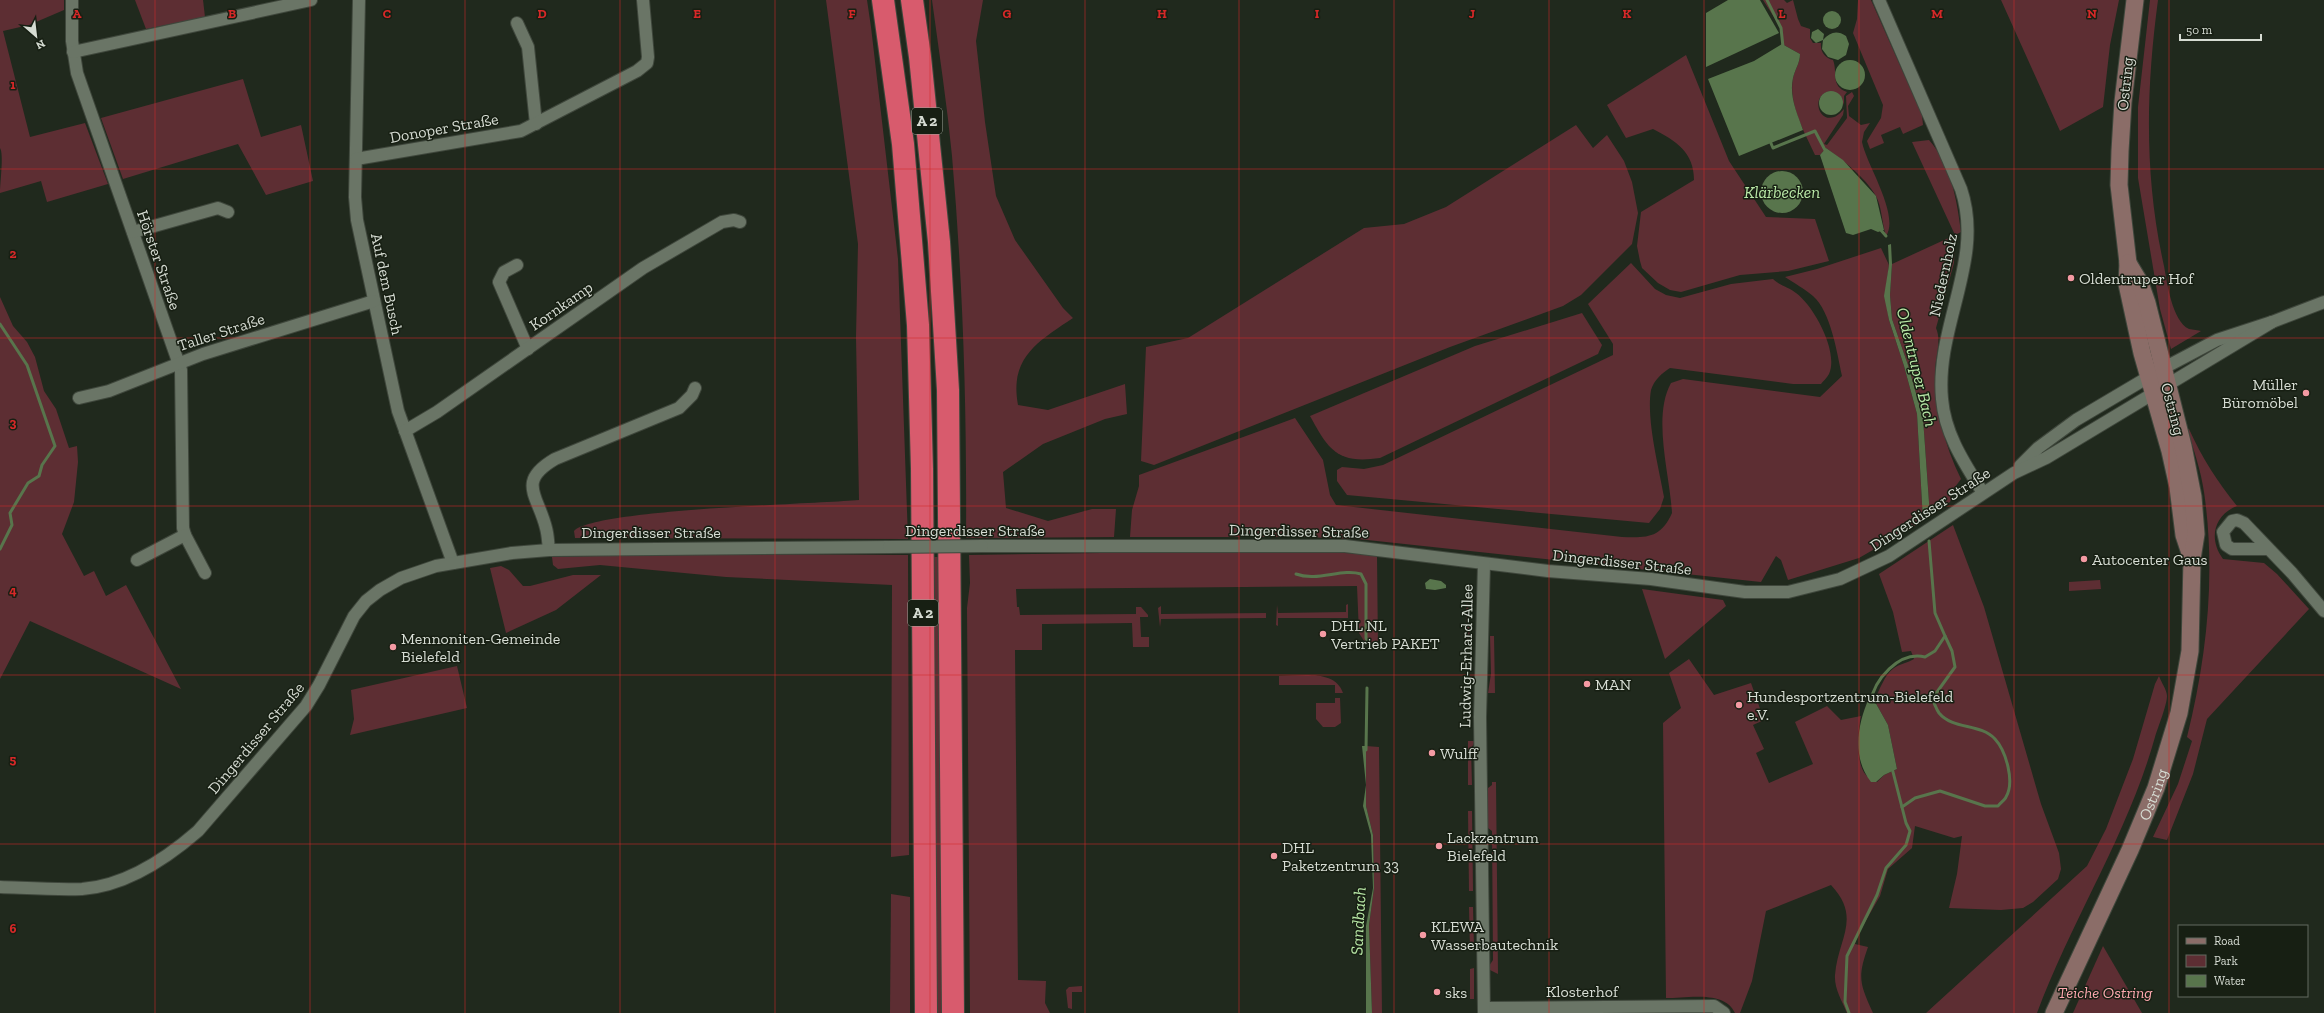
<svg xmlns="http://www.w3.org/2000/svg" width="2324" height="1013" font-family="'Zilla Slab',serif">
	<rect width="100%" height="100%" fill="#20291d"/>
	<g fill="#5d2e33">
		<path d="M 0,0 L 64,0 L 64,10 L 29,25 L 3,31 L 30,137 L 85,123 L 108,184 L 47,202 L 41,181 L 0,193 C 0,183 4,154 0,148 Z"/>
		<polygon points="135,0 203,0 205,17 146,29"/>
		<path d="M 826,0 L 867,0 L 871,27 L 898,259 L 908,539 L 575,538 L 574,531 C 595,509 816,504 859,500 L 856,337 L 858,244 Z"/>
		<path d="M 932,0 L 983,0 L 976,41 L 985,122 L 996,196 L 1015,240 L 1063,308 L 1073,318 C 1039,341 1009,357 1018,405 L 1048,410 L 1125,384 L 1127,414 L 1105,419 L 1043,444 L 1003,472 L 1006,508 L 1048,521 L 1092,509 L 1116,509 L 1114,537 L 966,538 C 967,410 963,283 952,156 C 947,104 939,52 932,0 Z"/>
		<path d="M 1763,0 L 1784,0 L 1787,3 L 1793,0 L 1798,19 L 1801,26 L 1810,29 L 1810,38 L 1813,43 L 1821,43 C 1820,52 1825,58 1833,60 C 1838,72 1830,86 1847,92 L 1844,96 L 1844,105 L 1841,97 L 1831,91 C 1810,94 1818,123 1834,117 C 1838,116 1842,111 1844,109 L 1843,115 L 1824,144 L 1827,145 L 1847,118 L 1846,96 L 1852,92 L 1854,96 L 1848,106 L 1849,116 L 1861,125 L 1870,123 L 1864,132 L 1862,142 C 1867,166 1900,215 1886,236 C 1882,224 1882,207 1876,196 C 1865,177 1844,161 1826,148 L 1820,155 L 1815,155 C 1805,133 1788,104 1793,78 C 1795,69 1800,63 1800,54 L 1782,44 L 1781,28 Z"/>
		<polygon points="1858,0 1871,0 1922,115 1923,125 1903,134 1900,127 1881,135 1884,143 1870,149 1867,141 1881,118 1883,105 1853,33 1857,19"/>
		<polygon points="2001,0 2119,0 2110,45 2103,107 2060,131"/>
		<path d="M 2150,0 L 2158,0 C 2146,90 2144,176 2164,266 C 2167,282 2172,321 2189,329 C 2193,330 2198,330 2201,331 L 2171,349 L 2160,309 L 2138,178 L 2138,107 Z"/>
		<path d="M 1686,55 L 1729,161 L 1766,217 L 1815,219 L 1829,261 L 1788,271 L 1740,275 L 1681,292 L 1670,290 L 1658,283 L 1642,268 L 1640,261 L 1637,246 L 1641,212 L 1694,180 C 1694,152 1676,141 1653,129 L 1626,138 L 1607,105 Z"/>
		<polygon points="243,79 261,137 301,125 313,181 266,195 238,144 123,179 101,118"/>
		<polygon points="1576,125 1593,148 1607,135 1624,161 1632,182 1638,213 1632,244 1581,295 1563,306 1450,347 1154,465 1141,461 1146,347 1188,338 1364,228 1404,224 1446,207"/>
		<path d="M 1929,140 C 1951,165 1957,200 1961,232 L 1955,235 L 1954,263 L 1936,328 C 1942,342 1935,357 1935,373 C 1936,411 1944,444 1961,479 L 1955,487 L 1950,502 L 1930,516 L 1923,418 L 1908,365 L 1892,319 L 1890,295 L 1892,264 L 1955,235 L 1912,142 Z"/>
		<path d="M 1881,248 L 1889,265 L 1885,296 L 1889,320 L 1904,366 L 1917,414 L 1923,521 L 1859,558 L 1788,580 L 1781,560 L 1776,556 L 1761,582 L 1358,539 L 1306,537 L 1130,537 L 1132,510 L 1139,486 L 1139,475 L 1295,418 L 1323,460 L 1330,495 L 1336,505 L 1622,537 C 1647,538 1661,538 1672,513 C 1670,475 1652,417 1671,383 L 1683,379 L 1820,397 L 1842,376 C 1837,353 1831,312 1813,296 C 1805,289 1794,283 1785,277 L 1817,269 Z"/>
		<path d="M 1631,263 L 1655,289 L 1666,295 L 1680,298 L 1731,284 L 1773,279 C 1780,286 1789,287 1796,293 C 1814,306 1839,352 1829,374 C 1827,378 1823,381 1821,384 L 1793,384 L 1670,368 C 1662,373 1654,380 1651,390 C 1646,419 1659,468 1664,497 L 1660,509 L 1649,523 L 1347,495 L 1337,481 L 1337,470 L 1342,467 L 1364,469 L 1383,465 L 1613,355 L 1613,344 L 1588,304 Z"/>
		<polygon points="0,297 13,326 27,342 35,357 44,391 56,409 69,448 77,446 78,462 74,502 62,534 84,576 94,571 106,596 126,585 181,689 30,621 0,679"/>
		<path d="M 1582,313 L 1602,345 L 1598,354 L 1380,458 C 1338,464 1329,451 1310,416 L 1475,346 Z"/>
		<path d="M 2189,429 C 2202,458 2217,481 2237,506 C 2214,515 2208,539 2223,559 L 2264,563 L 2277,574 L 2309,609 L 2207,719 L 2193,774 L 2167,840 L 2153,837 L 2178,784 L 2192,741 L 2187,737 C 2207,657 2216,574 2204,492 C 2201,471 2194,450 2187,430 Z"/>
		<path d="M 1953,525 L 1984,607 L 2041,804 L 2059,853 L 2061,869 L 2058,879 L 2033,902 L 2023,908 L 2001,910 L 1949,908 L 1957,874 L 1962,836 L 1954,838 L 1915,826 L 1912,848 L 1888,869 L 1880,896 L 1857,936 L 1855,944 L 1868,947 C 1857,978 1860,984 1873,1013 L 1847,1013 C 1842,1001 1834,988 1835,975 C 1838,938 1862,918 1831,885 L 1766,911 L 1752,981 L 1740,1013 L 1735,1013 C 1725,990 1687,998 1666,998 L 1663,723 L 1681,708 L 1669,673 L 1689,659 L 1714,695 L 1751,683 L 1764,720 L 1753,725 L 1764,749 L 1756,753 L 1769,783 L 1813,764 L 1795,722 L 1827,706 L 1841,720 L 1861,716 C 1858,730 1855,763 1866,775 C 1868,778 1873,780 1877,782 L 1884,775 L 1897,769 L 1888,725 L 1874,700 C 1880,690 1884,675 1894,668 C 1899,664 1908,663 1914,659 L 1911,651 L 1902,652 L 1893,612 L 1879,574 Z"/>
		<polygon points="1298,550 1377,555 1378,648 1366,644 1359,633 1357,586 1016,589 1017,607 1019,607 1020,615 1136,614 1136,607 1141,607 1148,615 1148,617 1140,617 1141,637 1149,637 1149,647 1133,647 1132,623 1048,624 1042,624 1042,650 1015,650 1018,980 1046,981 1045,1003 1050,1013 970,1013 967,608 970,583 969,555"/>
		<polygon points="684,554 908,555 909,855 891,857 892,585 726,577 600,565 558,569 553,565 552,557"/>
		<polygon points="934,557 940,557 939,707 944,1013 937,1013"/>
		<polygon points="501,566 509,570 523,586 530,586 573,575 601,575 556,610 506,633 490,568"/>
		<polygon points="2100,580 2101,589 2069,591 2069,582"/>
		<polygon points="1471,588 1468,596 1470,644 1467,644 1466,589"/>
		<polygon points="1642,589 1723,600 1726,606 1665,659"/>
		<polygon points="1348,604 1348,618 1278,618 1278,626 1276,625 1277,605 1278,613 1346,612 1346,605"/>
		<polygon points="1161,606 1161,614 1266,613 1266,618 1161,619 1160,627 1158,608"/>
		<polygon points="1490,636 1494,636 1495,693 1488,693 1491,674"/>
		<polygon points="457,666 467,708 350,735 354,719 351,690"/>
		<path d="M 1279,676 C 1300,676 1335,669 1343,693 L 1335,693 L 1335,685 L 1279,685 Z"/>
		<path d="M 2159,676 C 2161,682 2167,690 2167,696 C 2167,705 2158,727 2155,737 C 2128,834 2072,919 2037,1013 L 1926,1013 L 2087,866 L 2106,829 L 2133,759 L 2155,684 Z"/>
		<polygon points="1335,698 1340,698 1341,723 1335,727 1323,727 1316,719 1316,703 1335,703"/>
		<polygon points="1468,741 1475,741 1471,749 1472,785 1468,785"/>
		<polygon points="1366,746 1379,747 1382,1013 1372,1013 1369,925 1374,888 1373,835 1366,806"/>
		<polygon points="1492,782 1496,782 1498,974 1490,970 1489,966 1493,960 1492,831 1488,828 1488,788 1492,785"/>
		<polygon points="1468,811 1472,811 1473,891 1469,891"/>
		<polygon points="891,894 910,897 910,1013 890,1013"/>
		<polygon points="1469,907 1473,907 1474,949 1470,949"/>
		<polygon points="2103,946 2142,1013 2073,1013"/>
		<polygon points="1474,968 1474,999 1470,999 1470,969"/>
		<polygon points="1082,986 1082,992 1072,992 1072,1009 1068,1008 1066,990 1069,987"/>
	</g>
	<g fill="#58754c">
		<polygon points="1728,0 1760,0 1779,33 1706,67 1706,13"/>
		<circle cx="1832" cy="20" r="9"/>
		<path d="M 1818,29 L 1824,34 L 1823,40 C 1830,32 1837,30 1846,36 L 1849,44 L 1846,55 L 1838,60 L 1828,57 L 1822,49 L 1823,40 L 1816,43 L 1811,38 L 1812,32 Z"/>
		<path d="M 1782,44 L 1800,54 C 1800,63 1795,69 1793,78 C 1789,96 1797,113 1803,130 L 1739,156 L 1708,79 L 1754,61 Z"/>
		<circle cx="1850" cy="75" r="15"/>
		<circle cx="1831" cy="103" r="12"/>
		<polygon points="1826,148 1843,160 1876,196 1884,230 1878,232 1871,229 1853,235 1846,233 1820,155"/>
		<circle cx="1782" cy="192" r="21"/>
		<polygon points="1891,244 1892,264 1890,295 1892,319 1908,365 1923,418 1930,516 1923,521 1917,414 1904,366 1889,320 1884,296 1889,265 1888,245"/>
		<polygon points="1430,579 1441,581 1446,585 1446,588 1435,590 1426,589 1425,583"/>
		<path d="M 1869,698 L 1874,700 L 1888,725 L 1897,769 L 1884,775 L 1876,782 L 1871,782 C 1852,758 1857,725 1869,698 Z"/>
		<polygon points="1362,746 1366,746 1366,806 1373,835 1374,888 1369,925 1372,1013 1366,1013 1366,926 1373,888 1371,835 1363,806 1366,785"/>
	</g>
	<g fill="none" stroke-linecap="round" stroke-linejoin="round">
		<g stroke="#58754c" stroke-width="3">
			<polyline points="1767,0 1781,28 1783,47"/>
			<polyline points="1770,141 1773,148 1815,131 1826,152"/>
			<polyline points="1879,228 1886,236"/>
			<polyline points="0,324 27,365 55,446 42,465 39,476 28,483 10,513 12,525 0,549"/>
			<path d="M 1296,574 C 1317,582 1342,568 1361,574 L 1366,584 L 1366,638 L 1368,643"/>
			<path d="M 1870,704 C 1874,679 1899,651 1925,657 L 1935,651 L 1945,636 L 1935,613 L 1929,541"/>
			<polyline points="1366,750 1367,688"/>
			<path d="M 1902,807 L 1915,798 L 1940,791 L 1985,806 L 1998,806 C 2000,803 2005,800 2006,797 C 2015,782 2006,751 1995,739 C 1980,723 1953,730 1939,713 C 1936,709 1935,704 1932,699 L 1955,667 L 1952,651 L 1945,636"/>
			<polyline points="1849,1013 1845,1002 1847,956 1877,895 1886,868 1906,845 1910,831 1906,823 1892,768"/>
		</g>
		<defs>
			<g id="minor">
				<polyline points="72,0 72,41 77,73 181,370 183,528 185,535 205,573"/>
				<polyline points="359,0 355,197 357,220 398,411 453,563"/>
				<path d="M 1879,0 L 1961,189 C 1985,260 1935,326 1942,399 C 1945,435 1965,464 1983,493"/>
				<polyline points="517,23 528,47 536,124"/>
				<polyline points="73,52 311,0"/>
				<polyline points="356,159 521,131 637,71 647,63 648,57 643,0"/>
				<polyline points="133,232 218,208 228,212"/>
				<polyline points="517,265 504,272 499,282 528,349"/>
				<polyline points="79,398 109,391 203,354 374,301"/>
				<polyline points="405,431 437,412 643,268 722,222 734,220 740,222"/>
				<polyline points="2020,466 2038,448 2076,420 2162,369 2217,340 2272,322 2324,302"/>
				<polyline points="982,546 1345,546 1548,571 1651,579 1745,592 1788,592 1840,579 1889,556 2014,473 2046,458 2272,322"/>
				<polyline points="2268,549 2232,549 2226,545 2223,532 2232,521 2237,520 2244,523 2292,573 2324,611"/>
				<path d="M 549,550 C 548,542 548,535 546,528 C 538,495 516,482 555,459 L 679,408 L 692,395 L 695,388"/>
				<polyline points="137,560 185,535"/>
				<path d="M 0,887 C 27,888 55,890 82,889 C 125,886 167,858 198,831 L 306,706 L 319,685 L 354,616 L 366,601 L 380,590 L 401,578 L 436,566 L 512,553 L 549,550 L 889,547"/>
				<polyline points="1484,1008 1714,1006 1724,1013"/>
				<polyline points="1484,1013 1480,717 1484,564"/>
			</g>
			<g id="secondary">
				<polyline points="2135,0 2123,102 2120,151 2119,185 2128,263 2127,284 2142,353 2170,451 2178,487 2184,535 2191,556"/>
				<path id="s1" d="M 2054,1013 L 2130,850 L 2156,788 L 2179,713 L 2190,651 L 2192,559 L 2196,534 L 2193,497 L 2183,446 L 2147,303 L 2140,283 L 2128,263"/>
			</g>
			<g id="motorway">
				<polyline points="883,0 903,144 918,325 922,469 926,1013"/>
				<polyline points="912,0 920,57 939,242 948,390 953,1013"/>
			</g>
		</defs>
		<use href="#minor" stroke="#3f473c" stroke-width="14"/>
		<use href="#secondary" stroke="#3f473c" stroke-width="19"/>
		<use href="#motorway" stroke="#3f473c" stroke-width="24"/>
		<use href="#minor" stroke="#6a7566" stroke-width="12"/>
		<use href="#secondary" stroke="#8b6d68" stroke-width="17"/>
		<use href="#motorway" stroke="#d85b6d" stroke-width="22"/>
		<defs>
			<polyline id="minor-bridge" points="889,547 982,546"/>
		</defs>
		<use href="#minor-bridge" stroke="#3f473c" stroke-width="14" stroke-linecap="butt"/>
		<use href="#minor-bridge" stroke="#6a7566" stroke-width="12"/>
	</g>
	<path fill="none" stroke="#d62828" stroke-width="1" stroke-opacity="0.55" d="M 155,0 L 155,1013M 310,0 L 310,1013M 465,0 L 465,1013M 620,0 L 620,1013M 775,0 L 775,1013M 930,0 L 930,1013M 1085,0 L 1085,1013M 1239,0 L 1239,1013M 1394,0 L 1394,1013M 1549,0 L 1549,1013M 1704,0 L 1704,1013M 1859,0 L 1859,1013M 2014,0 L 2014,1013M 2169,0 L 2169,1013M 0,169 L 2324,169M 0,338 L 2324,338M 0,506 L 2324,506M 0,675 L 2324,675M 0,844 L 2324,844"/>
	<g fill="#f49aa3" stroke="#171f13" stroke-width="1.5">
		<circle cx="2071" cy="278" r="4"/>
		<circle cx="2306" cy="393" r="4"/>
		<circle cx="2084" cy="559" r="4"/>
		<circle cx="1323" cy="634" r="4"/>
		<circle cx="393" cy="647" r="4"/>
		<circle cx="1587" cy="684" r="4"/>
		<circle cx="1739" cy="705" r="4"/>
		<circle cx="1432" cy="753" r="4"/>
		<circle cx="1439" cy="846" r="4"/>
		<circle cx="1274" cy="856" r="4"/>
		<circle cx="1423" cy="935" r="4"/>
		<circle cx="1437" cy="992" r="4"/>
	</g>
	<g text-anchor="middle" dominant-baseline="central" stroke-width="3" stroke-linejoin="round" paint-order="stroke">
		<g fill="#171f13" stroke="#9da399" stroke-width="1">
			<rect x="912" y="108" width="30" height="26" rx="3"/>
			<rect x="908" y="600" width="30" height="26" rx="3"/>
		</g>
		<g font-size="15" font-weight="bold" fill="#d6dcd3">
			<text x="927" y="121">A 2</text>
			<text x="923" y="613">A 2</text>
		</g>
		<g font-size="16" fill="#d6dcd3" stroke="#171f13">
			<text transform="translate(2125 84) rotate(-84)">Ostring</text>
			<text transform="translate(444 128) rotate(-10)">Donoper Straße</text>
			<text transform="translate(159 260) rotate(71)">Hörster Straße</text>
			<text transform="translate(1943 275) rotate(-78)">Niedernholz</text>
			<text transform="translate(387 284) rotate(78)">Auf dem Busch</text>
			<text transform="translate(561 306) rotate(-35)">Kornkamp</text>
			<text transform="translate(221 332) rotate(-18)">Taller Straße</text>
			<text transform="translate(2173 409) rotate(75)">Ostring</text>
			<text transform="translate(1930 509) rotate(-33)">Dingerdisser Straße</text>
			<text x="975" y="530">Dingerdisser Straße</text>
			<text transform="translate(1299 531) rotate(1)">Dingerdisser Straße</text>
			<text x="651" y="532">Dingerdisser Straße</text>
			<text transform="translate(1622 562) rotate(6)">Dingerdisser Straße</text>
			<text transform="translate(1466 656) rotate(-89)">Ludwig-Erhard-Allee</text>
			<text transform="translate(256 738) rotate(-50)">Dingerdisser Straße</text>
			<text stroke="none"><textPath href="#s1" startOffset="240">Ostring</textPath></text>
			<text x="1582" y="991">Klosterhof</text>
		</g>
		<g font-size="16" fill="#d6dcd3" stroke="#171f13" text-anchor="start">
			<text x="2079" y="278">Oldentruper Hof</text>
			<text x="2298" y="384" text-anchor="end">Müller<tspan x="2298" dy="18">Büromöbel</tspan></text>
			<text x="2092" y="559">Autocenter Gaus</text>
			<text x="1331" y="625">DHL NL<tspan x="1331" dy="18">Vertrieb PAKET</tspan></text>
			<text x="401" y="638">Mennoniten-Gemeinde<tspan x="401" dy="18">Bielefeld</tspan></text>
			<text x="1595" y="684">MAN</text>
			<text x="1747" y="696">Hundesportzentrum-Bielefeld<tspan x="1747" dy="18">e.V.</tspan></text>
			<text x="1440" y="753">Wulff</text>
			<text x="1447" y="837">Lackzentrum<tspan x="1447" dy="18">Bielefeld</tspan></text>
			<text x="1282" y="847">DHL<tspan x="1282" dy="18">Paketzentrum 33</tspan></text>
			<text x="1431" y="926">KLEWA<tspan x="1431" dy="18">Wasserbautechnik</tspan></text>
			<text x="1445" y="992">sks</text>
		</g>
		<g font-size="16" font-style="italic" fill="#fea9b0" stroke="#171f13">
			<text x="2105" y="992">Teiche Ostring</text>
		</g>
		<g font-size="17" font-style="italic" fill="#b8e7a6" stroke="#171f13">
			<text x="1782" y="192">Klärbecken</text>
			<text transform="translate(1917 367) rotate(76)">Oldentruper Bach</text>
			<text transform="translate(1358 921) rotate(-87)">Sandbach</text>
		</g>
	</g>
	<g font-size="13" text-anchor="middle" font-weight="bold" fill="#d62828" stroke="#171f13" stroke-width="3" stroke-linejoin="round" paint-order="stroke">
		<text x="77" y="18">A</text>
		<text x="232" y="18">B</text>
		<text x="387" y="18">C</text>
		<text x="542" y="18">D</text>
		<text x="697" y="18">E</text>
		<text x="852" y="18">F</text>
		<text x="1007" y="18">G</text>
		<text x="1162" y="18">H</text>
		<text x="1317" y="18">I</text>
		<text x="1472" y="18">J</text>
		<text x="1627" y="18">K</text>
		<text x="1782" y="18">L</text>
		<text x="1937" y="18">M</text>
		<text x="2092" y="18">N</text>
		<text x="13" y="89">1</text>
		<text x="13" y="258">2</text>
		<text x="13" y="427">3</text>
		<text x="13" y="595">4</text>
		<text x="13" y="764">5</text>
		<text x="13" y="933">6</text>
	</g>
	<rect x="2178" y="925" width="130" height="72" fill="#171f13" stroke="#636b60"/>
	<rect x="2186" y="938" width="20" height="6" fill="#8b6d68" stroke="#636b60"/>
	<text x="2214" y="945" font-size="12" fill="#d6dcd3">Road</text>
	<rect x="2186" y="955" width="20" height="12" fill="#5d2e33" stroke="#636b60"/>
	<text x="2214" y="965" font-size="12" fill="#d6dcd3">Park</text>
	<rect x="2186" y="975" width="20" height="12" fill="#58754c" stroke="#636b60"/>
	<text x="2214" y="985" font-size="12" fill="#d6dcd3">Water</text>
	<g transform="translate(36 36) rotate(152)" stroke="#171f13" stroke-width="3" paint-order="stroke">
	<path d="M0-3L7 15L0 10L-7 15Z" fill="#d6dcd3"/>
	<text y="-6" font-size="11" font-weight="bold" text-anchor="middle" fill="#d6dcd3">N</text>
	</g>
	<path d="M2180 34v6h81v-6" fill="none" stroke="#d6dcd3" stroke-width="2"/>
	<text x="2186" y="34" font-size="12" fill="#d6dcd3" stroke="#171f13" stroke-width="3" paint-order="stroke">50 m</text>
</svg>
